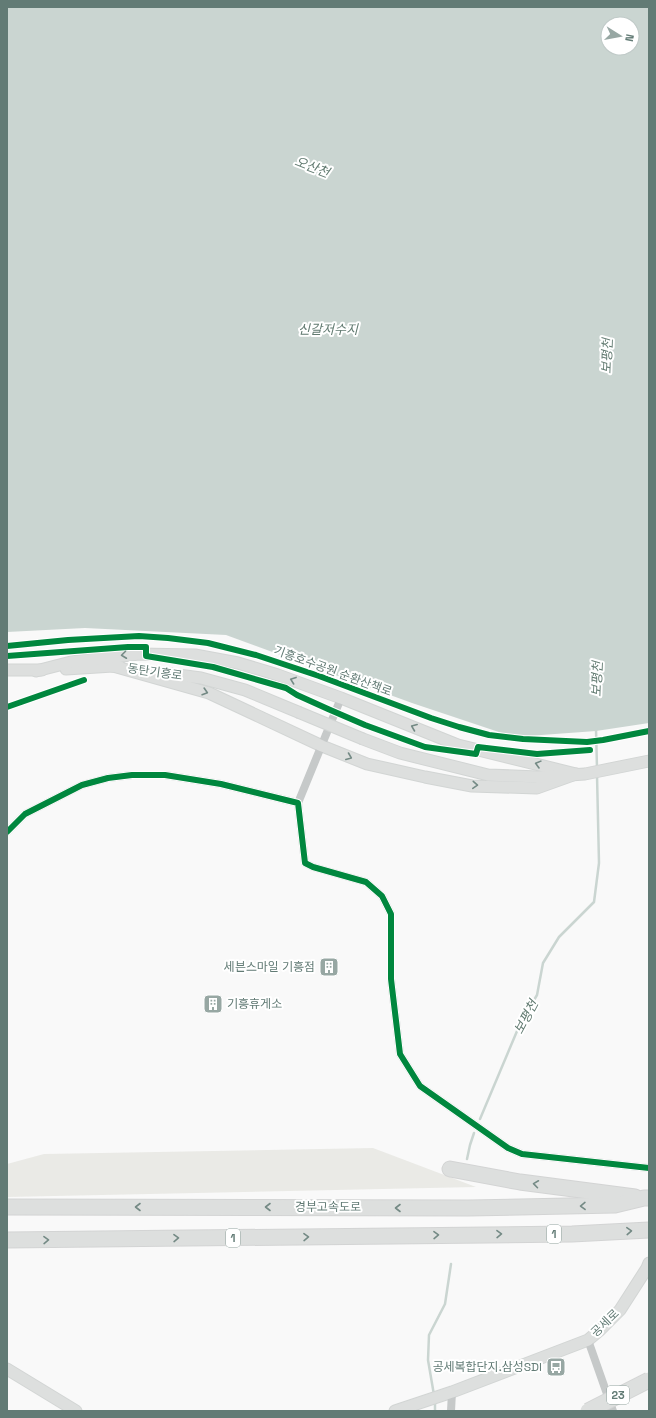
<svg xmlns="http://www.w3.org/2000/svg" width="656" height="1418" font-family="'Space Grotesk','Noto Sans KR',sans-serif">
	<rect width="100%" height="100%" fill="#f9f9f9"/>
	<polygon fill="#eaeae6" points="373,1148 476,1187 7,1197 7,1164 44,1154"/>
	<path fill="#cad5d1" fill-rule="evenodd" d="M 7,7 L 649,7 L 649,723 L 596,731 L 514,737 L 412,703 L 226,635 L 85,628 L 7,632 ZM 608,24 L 632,24 L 632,48 L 608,48 Z"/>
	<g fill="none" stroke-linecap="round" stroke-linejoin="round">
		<g stroke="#cad5d1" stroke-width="2.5">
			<polyline points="596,729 597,768"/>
			<polyline points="480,1119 520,1024 537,995 543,963 559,937 594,902 599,863 597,775"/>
			<polyline points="467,1159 470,1145 474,1133"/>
			<polyline points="434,1395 428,1360 429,1335 445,1304 451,1264"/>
			<polyline points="435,1402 435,1411"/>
		</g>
		<defs>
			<g id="secondary">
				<polyline points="113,666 209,693 322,746 367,764 425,777 472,786 537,788 576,774"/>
				<polyline points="66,669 113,666 120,667"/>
				<polyline points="7,670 42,670"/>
				<polyline points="36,671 71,662 139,654 195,655 238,663 278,675 341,698 458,745 576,774"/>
				<polyline points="155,672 201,678 245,690 298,712"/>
				<polyline points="363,739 400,753 488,775 538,777 585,774 649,761"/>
				<polyline points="7,1369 76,1411"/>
				<polyline points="395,1411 452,1392 588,1340 600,1330 620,1310 647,1268 649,1263"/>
			</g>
			<g id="highway">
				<polyline points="450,1169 520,1182 635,1197"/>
				<polyline points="7,1207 468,1208 615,1205 644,1198 649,1198"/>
				<polyline points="7,1240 572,1234 649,1230"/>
			</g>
		</defs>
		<use href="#secondary" stroke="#d2d5d4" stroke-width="13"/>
		<use href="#highway" stroke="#d3d4d4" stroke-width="17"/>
		<g stroke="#c6c9c9" stroke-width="8">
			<polyline points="298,803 341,698"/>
			<polyline points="7,832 25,814 82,785 108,778 132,775 165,775 221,784 298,803 305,863 313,867 366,882 382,896 391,914 391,979 400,1054 420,1086 508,1148 522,1154 649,1168"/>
			<polyline points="588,1340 613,1411"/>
			<polyline points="451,1411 452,1392"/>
		</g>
		<use href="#secondary" stroke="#dddfde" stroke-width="11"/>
		<use href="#highway" stroke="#dddfde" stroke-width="15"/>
		<defs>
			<polyline id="secondary-bridge" points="298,712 363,739"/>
			<polyline id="highway-bridge" points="588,1411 649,1380"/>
		</defs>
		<use href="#secondary-bridge" stroke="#d2d5d4" stroke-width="13" stroke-linecap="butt"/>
		<use href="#highway-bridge" stroke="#d3d4d4" stroke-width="17" stroke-linecap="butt"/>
		<use href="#secondary-bridge" stroke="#dddfde" stroke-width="11"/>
		<use href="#highway-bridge" stroke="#dddfde" stroke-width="15"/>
		<defs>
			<g id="cycleway">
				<polyline points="7,646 68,640 139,636 168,638 208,643 256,655 319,676 431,718 459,727 489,735 523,739 587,742 603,740 649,731"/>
				<polyline points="7,656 128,647 146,647 146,656 213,667 286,688 297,695 328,709 365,725 425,747 476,754 478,747 537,754 590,750"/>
				<polyline points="7,707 84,680"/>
				<polyline points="7,832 25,814 82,785 108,778 132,775 165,775 221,784 298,803 305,863 313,867 366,882 382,896 391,914 391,979 400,1054 420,1086 508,1148 522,1154 649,1168"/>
			</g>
		</defs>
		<use href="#cycleway" stroke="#fff" stroke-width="8"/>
		<use href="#cycleway" stroke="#00873e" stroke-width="6"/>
	</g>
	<defs><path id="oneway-chevron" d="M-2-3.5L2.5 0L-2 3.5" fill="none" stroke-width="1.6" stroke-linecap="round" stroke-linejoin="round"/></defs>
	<g stroke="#748a85">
		<use href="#oneway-chevron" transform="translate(124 655) rotate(173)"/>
		<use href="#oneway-chevron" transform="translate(293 680) rotate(-160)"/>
		<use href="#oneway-chevron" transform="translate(205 692) rotate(17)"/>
		<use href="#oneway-chevron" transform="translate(414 727) rotate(-158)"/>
		<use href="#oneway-chevron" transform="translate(349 757) rotate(22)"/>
		<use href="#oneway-chevron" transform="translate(538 764) rotate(-165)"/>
		<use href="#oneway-chevron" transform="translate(475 785) rotate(4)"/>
		<use href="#oneway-chevron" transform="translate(536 1184) rotate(-172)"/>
		<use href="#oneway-chevron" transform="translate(583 1206) rotate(179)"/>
		<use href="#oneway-chevron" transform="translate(138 1207) rotate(-180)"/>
		<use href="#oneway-chevron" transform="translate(268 1207) rotate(-180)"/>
		<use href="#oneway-chevron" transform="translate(398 1208) rotate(-180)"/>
		<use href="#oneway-chevron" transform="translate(629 1231) rotate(-3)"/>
		<use href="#oneway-chevron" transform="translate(499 1234) rotate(-1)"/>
		<use href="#oneway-chevron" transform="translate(436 1235) rotate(-1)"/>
		<use href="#oneway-chevron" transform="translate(306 1237) rotate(-1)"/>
		<use href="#oneway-chevron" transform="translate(176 1238) rotate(-1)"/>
		<use href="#oneway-chevron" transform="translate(46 1240) rotate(-1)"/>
	</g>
	<defs>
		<symbol id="building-square" viewBox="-11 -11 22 22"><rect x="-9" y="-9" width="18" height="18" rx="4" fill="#97a7a3" stroke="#fff"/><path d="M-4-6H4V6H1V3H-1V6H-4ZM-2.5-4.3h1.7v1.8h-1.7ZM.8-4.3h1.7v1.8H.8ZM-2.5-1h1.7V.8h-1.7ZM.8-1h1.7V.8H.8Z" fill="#fff"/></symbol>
		<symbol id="bus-square" viewBox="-11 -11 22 22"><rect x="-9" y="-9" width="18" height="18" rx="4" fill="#97a7a3" stroke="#fff"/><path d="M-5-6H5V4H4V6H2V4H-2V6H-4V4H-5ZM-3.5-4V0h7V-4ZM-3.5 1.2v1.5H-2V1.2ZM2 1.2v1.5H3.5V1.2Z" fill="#fff"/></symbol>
	</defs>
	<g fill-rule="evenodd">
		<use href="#building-square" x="318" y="956" width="22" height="22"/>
		<use href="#building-square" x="202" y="993" width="22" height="22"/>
		<use href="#bus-square" x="545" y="1356" width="22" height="22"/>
	</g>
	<g text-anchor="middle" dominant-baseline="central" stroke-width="4" stroke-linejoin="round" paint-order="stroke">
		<g fill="#fff" stroke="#91a39e" stroke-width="1">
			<rect x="547" y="1225" width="14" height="18" rx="3"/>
			<rect x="226" y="1229" width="14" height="18" rx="3"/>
			<rect x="607" y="1386" width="22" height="18" rx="3"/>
		</g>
		<g font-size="11" font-weight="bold" fill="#627b75">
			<text x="554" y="1234">1</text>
			<text x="233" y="1238">1</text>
			<text x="618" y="1395">23</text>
		</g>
		<g font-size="12" fill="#627b75" stroke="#fff">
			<text transform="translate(333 671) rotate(20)">기흥호수공원 순환산책로</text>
			<text transform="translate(155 672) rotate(8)">동탄기흥로</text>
			<text x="328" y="1207">경부고속도로</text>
			<text transform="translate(605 1323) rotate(-44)">공세로</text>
		</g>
		<g font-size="12" fill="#627b75" stroke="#fff" text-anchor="end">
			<text x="315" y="967">세븐스마일 기흥점</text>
			<text x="227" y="1004" text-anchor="start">기흥휴게소</text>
			<text x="542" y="1367">공세복합단지.삼성SDI</text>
		</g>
		<g font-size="13" font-style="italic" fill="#617a70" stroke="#fff">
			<text transform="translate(312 167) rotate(21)">오산천</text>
			<text x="328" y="329">신갈저수지</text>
			<text transform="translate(607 356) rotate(-88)">보평천</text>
			<text transform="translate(597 679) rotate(-88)">보평천</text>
			<text transform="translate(526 1017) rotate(-62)">보평천</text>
		</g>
	</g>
	<rect width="656" height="1418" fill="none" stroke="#627b75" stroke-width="16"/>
	<g transform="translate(620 36) rotate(101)"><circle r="19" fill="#ffffff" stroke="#c0cac8"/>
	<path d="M0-3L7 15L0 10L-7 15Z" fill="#97a7a3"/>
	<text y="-6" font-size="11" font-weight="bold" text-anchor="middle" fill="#627b75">N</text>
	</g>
</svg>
